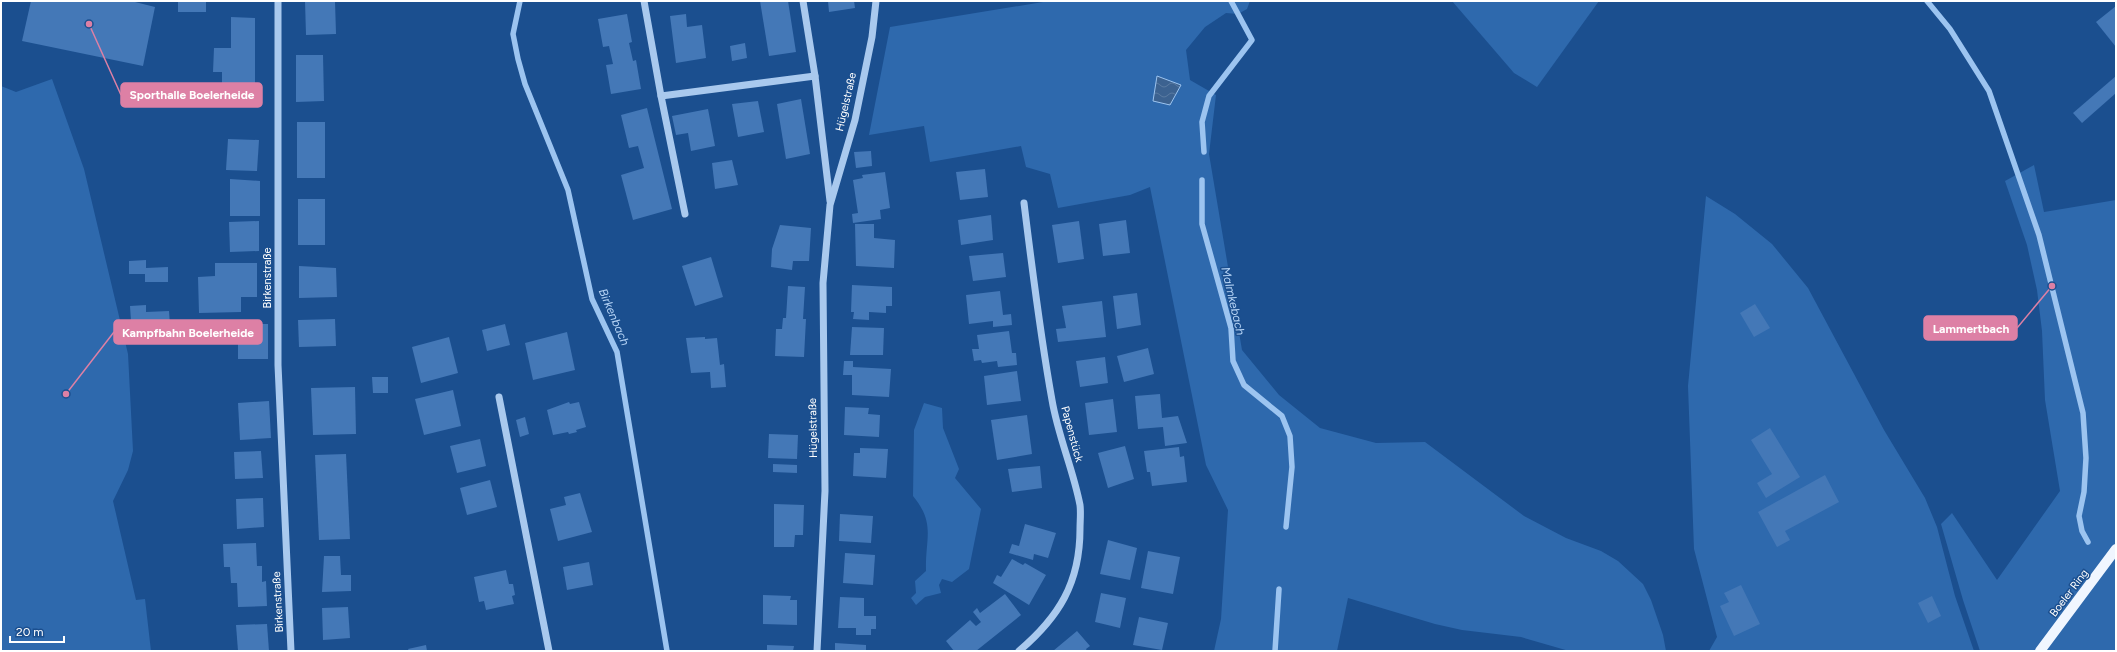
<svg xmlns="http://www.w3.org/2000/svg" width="2117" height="652" font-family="Figtree,sans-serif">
	<defs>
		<pattern id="water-waves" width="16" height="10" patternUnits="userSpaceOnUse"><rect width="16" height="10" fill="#3c6290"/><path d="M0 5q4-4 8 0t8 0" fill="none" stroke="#597aa1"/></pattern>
	</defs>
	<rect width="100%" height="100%" fill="#1b4f8f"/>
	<g fill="#2e69ad">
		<polygon points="1049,1 1250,1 1247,9 1238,14 1226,13 1205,27 1186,50 1190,80 1216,95 1209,154 1242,350 1279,395 1320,428 1376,443 1425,442 1524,516 1566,538 1601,551 1618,561 1643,584 1651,600 1663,635 1666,651 1569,651 1521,637 1462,630 1435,624 1348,598 1337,651 1214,651 1221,619 1228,510 1206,465 1150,187 1130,195 1058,208 1050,174 1026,167 1021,146 930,162 924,126 869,135 890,27"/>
		<polygon points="1452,1 1599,1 1537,87 1514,73"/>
		<polygon points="52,79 84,169 128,354 133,451 128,470 113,501 136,600 145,599 151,651 1,651 1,86 16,92"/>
		<polygon points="2034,165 2044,212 2116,200 2116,651 1980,651 1963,600 1941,524 1952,513 1997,580 2060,491 2045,400 2042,331 2037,290 2027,245 2005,181"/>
		<polygon points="1706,196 1735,214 1772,244 1808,288 1884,430 1925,498 1937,527 1955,596 1974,651 1709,651 1717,637 1694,549 1688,386"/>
		<path d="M 924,403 L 942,408 L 943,428 L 959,469 L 955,478 L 981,509 L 969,569 L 952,582 L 942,579 L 939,585 L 941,593 L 925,597 L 916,605 L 911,598 L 916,593 L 915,581 L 926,571 C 925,538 936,524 913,496 L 914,430 Z"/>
	</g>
	<polygon fill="url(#water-waves)" stroke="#9cc4f0" points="1157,76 1181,85 1170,105 1153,101"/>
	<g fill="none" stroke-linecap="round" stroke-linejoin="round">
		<g stroke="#9cc4f0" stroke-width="5.5">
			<polyline points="520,1 513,34 518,59 525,84 568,190 592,299 617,352 667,651"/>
			<polyline points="1927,1 1950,29 1989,91 2039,235 2083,413 2086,458 2084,492 2079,516 2082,531 2088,542"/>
			<polyline points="1204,152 1202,122 1209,96 1252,40 1231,1"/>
			<polyline points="1202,180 1202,224 1231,328 1233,361 1244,385 1282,416 1290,436 1292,467 1286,527"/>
			<polyline points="1275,651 1279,589"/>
		</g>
	</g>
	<g fill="#4478b7">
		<polygon points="31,1 131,1 155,7 143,66 22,41"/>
		<rect x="178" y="1" width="28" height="11"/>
		<polygon points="305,1 335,1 336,34 306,35"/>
		<polygon points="760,1 788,1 796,52 769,56"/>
		<polygon points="828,1 854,1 855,8 829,12"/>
		<polygon points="2116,6 2116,47 2096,22"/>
		<polygon points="627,14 632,42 629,43 633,61 636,60 641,89 611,94 606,65 613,64 609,46 603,47 598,19"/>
		<polygon points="686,14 687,27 702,25 706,58 676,63 670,16"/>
		<polygon points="231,17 255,18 255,94 238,94 238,84 222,84 222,72 213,72 214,48 231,48"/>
		<polygon points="745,43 747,58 732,61 730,46"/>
		<polygon points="296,55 323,55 324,101 296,102"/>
		<polygon points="2116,76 2116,93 2082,123 2073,113"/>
		<polygon points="801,99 810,154 786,159 777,104"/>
		<polygon points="758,101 764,132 738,137 732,104"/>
		<polygon points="647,108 672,209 633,220 621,175 644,168 638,146 629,148 621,115"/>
		<polygon points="708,109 715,146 691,151 688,133 676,135 672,116"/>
		<rect x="297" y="122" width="28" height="56"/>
		<polygon points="228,139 259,140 257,171 226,170"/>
		<polygon points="871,151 872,166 856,168 854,152"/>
		<polygon points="732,160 738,185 715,189 712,163"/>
		<polygon points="985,169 988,197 960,200 956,172"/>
		<polygon points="885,172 890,208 880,210 881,219 853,223 852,214 858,213 853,180 863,178 862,175"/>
		<polygon points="230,179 260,181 260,216 230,216"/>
		<rect x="298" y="199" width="27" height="46"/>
		<polygon points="991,215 993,240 961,245 958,220"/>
		<polygon points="1126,220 1130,253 1103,256 1099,224"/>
		<polygon points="259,221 259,251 230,252 229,222"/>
		<polygon points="1079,221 1084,259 1058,263 1052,225"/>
		<polygon points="855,224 874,224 874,238 895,240 894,268 856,266"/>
		<polygon points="780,225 811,228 809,261 793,261 792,270 771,267 772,249"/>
		<polygon points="1003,253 1006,277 973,281 969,256"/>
		<polygon points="711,257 723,297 695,306 682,266"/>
		<polygon points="146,260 146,268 168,267 168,282 145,282 145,274 129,274 129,261"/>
		<polygon points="215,263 257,263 257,297 241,297 241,312 199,313 198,277 215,276"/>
		<polygon points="299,266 336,268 337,297 299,298"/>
		<polygon points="852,285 892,287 892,306 886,306 886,313 869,312 869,320 853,319 854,312 851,312"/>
		<polygon points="788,286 805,287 803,319 806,319 804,357 775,356 776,329 782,329 783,318 786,318"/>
		<polygon points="1000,291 1003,315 1011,314 1012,325 993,327 993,321 969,324 966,295"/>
		<polygon points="1137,293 1141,325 1117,329 1113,296"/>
		<polygon points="1102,301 1106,337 1058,342 1056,329 1066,328 1062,306"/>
		<polygon points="1755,304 1770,328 1754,337 1740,313"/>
		<polygon points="146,305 146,312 169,311 170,325 145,327 144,320 131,321 130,306"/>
		<polygon points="335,319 336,346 299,347 298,320"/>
		<rect x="238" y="324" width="30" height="35"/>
		<polygon points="505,324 510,345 487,351 482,330"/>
		<polygon points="852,327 884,328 883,355 850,355"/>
		<polygon points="1009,331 1012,353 1016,353 1017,365 998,367 997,361 982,363 981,360 974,361 972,349 979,349 977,335"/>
		<polygon points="567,332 575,370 533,380 525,343"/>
		<polygon points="449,337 458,373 421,383 412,347"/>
		<polygon points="705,337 705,339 717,338 720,365 724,364 726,387 711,388 710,372 691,373 686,338"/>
		<polygon points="1148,348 1154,374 1124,382 1117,356"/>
		<polygon points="1105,357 1108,383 1080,387 1076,361"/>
		<polygon points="844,361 853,361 853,367 891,369 889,397 852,395 852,375 843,375"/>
		<polygon points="1017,371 1021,401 987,405 984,376"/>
		<polygon points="372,377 388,377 388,393 373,393"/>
		<polygon points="355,387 356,434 313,435 311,388"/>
		<polygon points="453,390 461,426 424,435 415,399"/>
		<polygon points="1160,394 1162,418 1178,416 1187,443 1165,446 1163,427 1138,429 1135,396"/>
		<polygon points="1113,399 1117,432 1089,435 1085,403"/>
		<polygon points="269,401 271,438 240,440 238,403"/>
		<polygon points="569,402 570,404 579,402 586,427 576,430 577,432 569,434 568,432 553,435 547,410"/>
		<polygon points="845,407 869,408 868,414 880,415 879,437 844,435"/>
		<polygon points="1027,415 1032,454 997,460 991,420"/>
		<polygon points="525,417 529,434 520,437 516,420"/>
		<polygon points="1770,428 1800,477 1766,498 1757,483 1772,474 1751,440"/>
		<polygon points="769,434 798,435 797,459 768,458"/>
		<polygon points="480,439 486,466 457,473 450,446"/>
		<polygon points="1125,446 1134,479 1108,488 1098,453"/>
		<polygon points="1179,447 1180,457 1184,456 1187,482 1152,486 1150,472 1147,472 1144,451"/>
		<polygon points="860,448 888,449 886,478 853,476 854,453 860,453"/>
		<polygon points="261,451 263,478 235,479 234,452"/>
		<polygon points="346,454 350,539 319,540 315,455"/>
		<polygon points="773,464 797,465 797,473 773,472"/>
		<polygon points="1040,466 1042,488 1012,492 1008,469"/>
		<polygon points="1825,475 1839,502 1785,531 1790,540 1777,547 1758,512"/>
		<polygon points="490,480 497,507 467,515 460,488"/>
		<polygon points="580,493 592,532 558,541 550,509 566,505 564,497"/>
		<polygon points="263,498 264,527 237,529 236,499"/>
		<polygon points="774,504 804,505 803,535 795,535 794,547 774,547"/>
		<polygon points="840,514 873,516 871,543 839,541"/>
		<polygon points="1025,524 1056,533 1048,558 1034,554 1033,560 1009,553 1012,544 1019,546"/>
		<polygon points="1108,540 1137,548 1130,580 1100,574"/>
		<polygon points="256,543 257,566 262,566 262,582 266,581 267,606 238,607 237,583 231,583 230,567 224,567 223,544"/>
		<polygon points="1148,551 1180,557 1173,594 1141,588"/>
		<polygon points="845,553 875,555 873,585 843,583"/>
		<polygon points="324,556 340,556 341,575 351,575 351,591 322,592"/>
		<polygon points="1012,559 1023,565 1025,563 1046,575 1029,605 993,583 997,575 1001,577"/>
		<polygon points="589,562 593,585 567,590 563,567"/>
		<polygon points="506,570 509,584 513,584 515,595 512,596 514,604 486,610 484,601 479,602 474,577"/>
		<polygon points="1741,585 1760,624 1734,636 1720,606 1729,602 1724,593"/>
		<polygon points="1101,593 1126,598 1120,628 1095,622"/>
		<polygon points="1005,594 1021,615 976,651 954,651 946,641 970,620 976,626 981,622 973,612 977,608 980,613"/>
		<polygon points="763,595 791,596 790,600 797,600 797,625 763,624"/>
		<polygon points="1932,596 1941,616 1928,623 1918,603"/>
		<polygon points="840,597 864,598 864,616 876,616 876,629 871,629 871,635 856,635 856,628 838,628"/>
		<polygon points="348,607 350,638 323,640 322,608"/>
		<polygon points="1139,617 1168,623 1162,650 1133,645"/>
		<polygon points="267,624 269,651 238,651 236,625"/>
		<polygon points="1077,631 1090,646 1086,649 1087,651 1053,651"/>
		<polygon points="835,643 866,645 866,651 835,651"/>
		<polygon points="426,645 427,651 409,651 408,649"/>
		<polygon points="767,645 794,646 793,651 767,651"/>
	</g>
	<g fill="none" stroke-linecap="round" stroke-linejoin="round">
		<g stroke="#a9c9ee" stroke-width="7">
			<polyline points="278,1 278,365 291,651"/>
			<polyline points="644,1 661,96 815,76"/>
			<polyline points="803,1 815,76 830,201"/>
			<polyline points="661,96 685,214"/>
			<polyline points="499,397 549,651"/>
			<polyline points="817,651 825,491 823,283 830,205 855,120 872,37 876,1"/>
			<path d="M 1019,651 C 1059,617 1080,583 1080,529 C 1080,521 1081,513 1080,505 C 1073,469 1058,436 1052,400 C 1040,334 1032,268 1024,203"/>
		</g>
		<polyline stroke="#f0f6ff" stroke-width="10" points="2040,651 2116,549"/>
	</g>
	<g text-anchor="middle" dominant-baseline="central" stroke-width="3" stroke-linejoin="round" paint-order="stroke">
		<g font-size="11" fill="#fff" stroke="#1b4f8f">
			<text transform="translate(846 102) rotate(-77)">Hügelstraße</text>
			<text transform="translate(267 278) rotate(-90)">Birkenstraße</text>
			<text transform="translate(813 428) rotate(-91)">Hügelstraße</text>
			<text transform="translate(1072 434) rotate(75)">Papenstück</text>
			<text transform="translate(2069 593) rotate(-53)">Boeler Ring</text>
			<text transform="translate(278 602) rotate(-93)">Birkenstraße</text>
		</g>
		<g font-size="12" font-style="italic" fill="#b5d3f5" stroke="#1b4f8f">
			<text transform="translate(1233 301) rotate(77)">Malmkebach</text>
			<text transform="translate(614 317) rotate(67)">Birkenbach</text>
		</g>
	</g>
	<path fill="none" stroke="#dd80a5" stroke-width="1.5" d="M89 24L121 95M2052 286L2017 328M66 394L114 332"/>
	<g fill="#dd80a5" stroke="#1b4f8f" stroke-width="1.5">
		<circle cx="89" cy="24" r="4"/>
		<circle cx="2052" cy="286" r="4"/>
		<circle cx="66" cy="394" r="4"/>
	</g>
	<g fill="#dd80a5" stroke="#dd80a5" stroke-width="1.5">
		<rect x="121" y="83" width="141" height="24" rx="4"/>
		<rect x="1924" y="316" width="93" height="24" rx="4"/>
		<rect x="114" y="320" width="148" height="24" rx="4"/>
	</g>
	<g font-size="12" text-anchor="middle" font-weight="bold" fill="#fff">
		<text x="192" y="99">Sporthalle Boelerheide</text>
		<text x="1971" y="333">Lammertbach</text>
		<text x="188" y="337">Kampfbahn Boelerheide</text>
	</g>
	<rect width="2117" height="652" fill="none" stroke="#ffffff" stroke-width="4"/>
	<path d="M10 636v6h54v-6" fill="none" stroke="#ffffff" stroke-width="2"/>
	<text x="16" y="636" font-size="12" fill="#ffffff" stroke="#1b4f8f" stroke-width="3" paint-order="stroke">20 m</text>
</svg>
